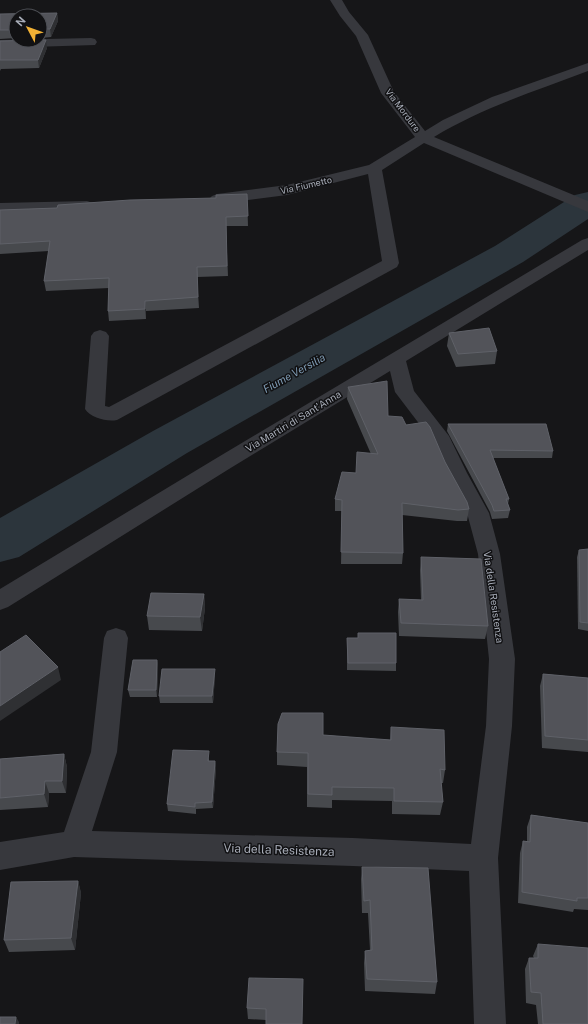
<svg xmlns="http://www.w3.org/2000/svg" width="588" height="1024" font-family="'Public Sans',sans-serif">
	<rect width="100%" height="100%" fill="#161618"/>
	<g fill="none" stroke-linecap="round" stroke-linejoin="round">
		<polygon fill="#2c353c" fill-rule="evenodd" points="588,192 588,219 523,262 187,453 19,557 0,562 0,518 153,431 495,246 575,195"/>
		<g fill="#37383d" fill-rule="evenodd">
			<path d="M 330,0 L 342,0 L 349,12 L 368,35 L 394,92 L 425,131 L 443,120 L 492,97 L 588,63 L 588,71 C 535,91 482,108 434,137 L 588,201 L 588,212 L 424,143 L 382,170 L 399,263 L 397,267 L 117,420 C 107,422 91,418 85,409 L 91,336 L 94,332 L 100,330 L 106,332 L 109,336 L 105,406 L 109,407 L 382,261 L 368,174 L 287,195 L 217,204 L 212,202 L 209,199 L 212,196 L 217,194 L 287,185 L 369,165 L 415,137 L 381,93 L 356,36 L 340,16 Z"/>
			<polygon points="91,38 95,39 97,42 95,45 0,48 0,40"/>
			<polygon points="87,201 93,203 95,206 93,209 0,213 0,203"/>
			<polygon points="588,238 588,250 406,361 414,391 449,436 467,473 489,513 500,554 515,659 512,726 498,858 506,1024 474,1024 469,871 353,866 74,857 0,870 0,842 64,832 91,752 104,638 107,631 116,628 125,631 128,638 117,752 92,831 353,838 471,844 486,726 489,659 478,554 467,513 445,473 430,438 395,392 390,371 229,469 8,607 0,610 0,589 215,459 582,240"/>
		</g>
	</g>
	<g fill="#47494d">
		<polygon points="57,13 58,21 51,37 40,38 40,16 16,16 16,38 0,39 0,14"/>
		<polygon points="0,41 47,48 39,68 1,69 0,71"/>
		<polygon points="247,194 248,226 226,226 228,276 197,277 199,308 146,311 146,319 109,321 108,311 109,288 46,291 44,281 49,251 0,254 0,210 57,208 216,198"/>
		<polygon points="449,333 497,351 495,364 456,367 447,346"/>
		<polygon points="348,387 388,416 406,425 445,462 469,509 467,521 457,521 402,515 403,553 402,564 341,564 342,511 335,511 335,499 371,454 347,399"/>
		<polygon points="448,424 553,451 552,458 493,458 509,499 508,504 510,510 508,518 492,519 490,512 447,431"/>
		<polygon points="588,549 588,631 578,629 577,557 579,550"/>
		<polygon points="421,557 488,626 485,639 399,636 398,612 399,599 421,600 420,570"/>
		<polygon points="204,594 205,608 202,631 149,630 147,616"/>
		<polygon points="347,638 396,663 396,671 347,670"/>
		<polygon points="157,660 158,667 157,697 130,697 128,690"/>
		<polygon points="543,674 588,678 588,752 542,748 540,686"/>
		<polygon points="215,676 213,703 160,703 159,696"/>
		<polygon points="391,727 445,770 443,783 441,783 443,802 440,815 392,814 392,801 332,800 332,808 307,807 307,767 277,765 277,752 323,735 390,740"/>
		<polygon points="64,754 67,767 66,793 49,793 48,807 0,810 0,759"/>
		<polygon points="209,758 209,761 215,761 216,768 213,808 196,809 196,814 168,811 167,804"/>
		<polygon points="531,815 588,823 588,910 574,909 573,912 518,903 520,853 523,841 527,842 527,827"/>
		<polygon points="362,867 437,982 435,994 365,991 364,963 365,951 370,950 368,913 362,913 361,879"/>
		<polygon points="78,881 81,893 75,950 9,952 4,940"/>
		<polygon points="538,944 588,1024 538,1024 536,1005 526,1003 525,969 529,958 534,958 533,956"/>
		<polygon points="303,979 266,1020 248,1019 247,1008"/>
	</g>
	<g fill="#2f3033">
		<polygon points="57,13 58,21 51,37 50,29"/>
		<polygon points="46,40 47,48 39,68 38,60"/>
		<polygon points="145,301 146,311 146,319 145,309"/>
		<polygon points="204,594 205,608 202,631 200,617"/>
		<polygon points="157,660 158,667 157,697 156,690"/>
		<polygon points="58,667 61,680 0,721 0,706"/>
		<polygon points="215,669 215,676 213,703 212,696"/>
		<polygon points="64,754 67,767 66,793 62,781"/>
		<polygon points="215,761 216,768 213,808 212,802"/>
		<polygon points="45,781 49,793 48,807 44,794"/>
		<polygon points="78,881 81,893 75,950 71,938"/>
		<polygon points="16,1017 19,1022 19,1024 15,1024"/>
	</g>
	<g fill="#525359" stroke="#5f6168">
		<polygon points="57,13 50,29 40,29 40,16 16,16 16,30 0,30 0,14"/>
		<polygon points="40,40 46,40 38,60 0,60 0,41"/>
		<polygon points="247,194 248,216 226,217 227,266 197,267 198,297 145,301 145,309 108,311 109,278 44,281 50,241 0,244 0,210 57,208 58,205 130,200 216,198 216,195"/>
		<polygon points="489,328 497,351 458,354 449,333"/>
		<polygon points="387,381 388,416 402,417 406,425 426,422 430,427 445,462 467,502 469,509 458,510 402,503 403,553 341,552 342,500 335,499 342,472 356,473 357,452 378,454 348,387 349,387"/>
		<polygon points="448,424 546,424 553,451 490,450 509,499 506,499 510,510 494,511 492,505"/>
		<polygon points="588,549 588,623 580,622 579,550"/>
		<polygon points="421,557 481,559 488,626 401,623 399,599 423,600"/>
		<polygon points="151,593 204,594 200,617 147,616"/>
		<polygon points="358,633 396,633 396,663 348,663 347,638 358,638"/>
		<polygon points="26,635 58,667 0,706 0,652"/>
		<polygon points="133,660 157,660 156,690 128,690"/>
		<polygon points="162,669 215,669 212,696 159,696"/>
		<polygon points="543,674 588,678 588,740 545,736"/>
		<polygon points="282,713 323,713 323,735 391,740 391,727 444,730 445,770 440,769 443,802 394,801 394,788 332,787 332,795 308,794 308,753 277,752 278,724"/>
		<polygon points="173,750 209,751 208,761 215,761 212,802 195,803 195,807 167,804"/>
		<polygon points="64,754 62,781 45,781 44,794 0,798 0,759"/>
		<polygon points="531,815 588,823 588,898 577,898 577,901 522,892 523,841 530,842"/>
		<polygon points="362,867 428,868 437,982 367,979 365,951 372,950 370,900 364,901"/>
		<polygon points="78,881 71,938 4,940 11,882"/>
		<polygon points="538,944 588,948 588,1024 543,1024 541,993 531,992 529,958 538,958"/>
		<polygon points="249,978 303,979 302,1024 266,1024 266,1009 247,1008"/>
		<polygon points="0,1017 16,1017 15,1024 0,1024"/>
	</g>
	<g text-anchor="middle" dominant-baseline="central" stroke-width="3" stroke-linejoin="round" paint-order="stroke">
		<g font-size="9" fill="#a8adb8" stroke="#111113">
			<text transform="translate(403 110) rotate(53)">Via Mordure</text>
			<text transform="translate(306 185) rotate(-13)">Via Fiumetto</text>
		</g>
		<g font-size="10" fill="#a8adb8" stroke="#111113">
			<text transform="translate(293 421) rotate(-31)">Via Martiri di Sant'Anna</text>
			<text transform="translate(494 597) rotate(82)">Via della Resistenza</text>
		</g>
		<g font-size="11" font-style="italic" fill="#7f9bb3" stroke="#111113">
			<text transform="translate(294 373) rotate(-29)">Fiume Versilia</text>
		</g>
		<g font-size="12" fill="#a8adb8" stroke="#111113">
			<text transform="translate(279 850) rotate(2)">Via della Resistenza</text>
		</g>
	</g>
	<g transform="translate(28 28) rotate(311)"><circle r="19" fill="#111113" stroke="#4d4f55"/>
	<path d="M0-3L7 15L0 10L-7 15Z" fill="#f2b134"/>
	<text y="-6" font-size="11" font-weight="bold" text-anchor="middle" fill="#a8adb8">N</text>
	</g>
</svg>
